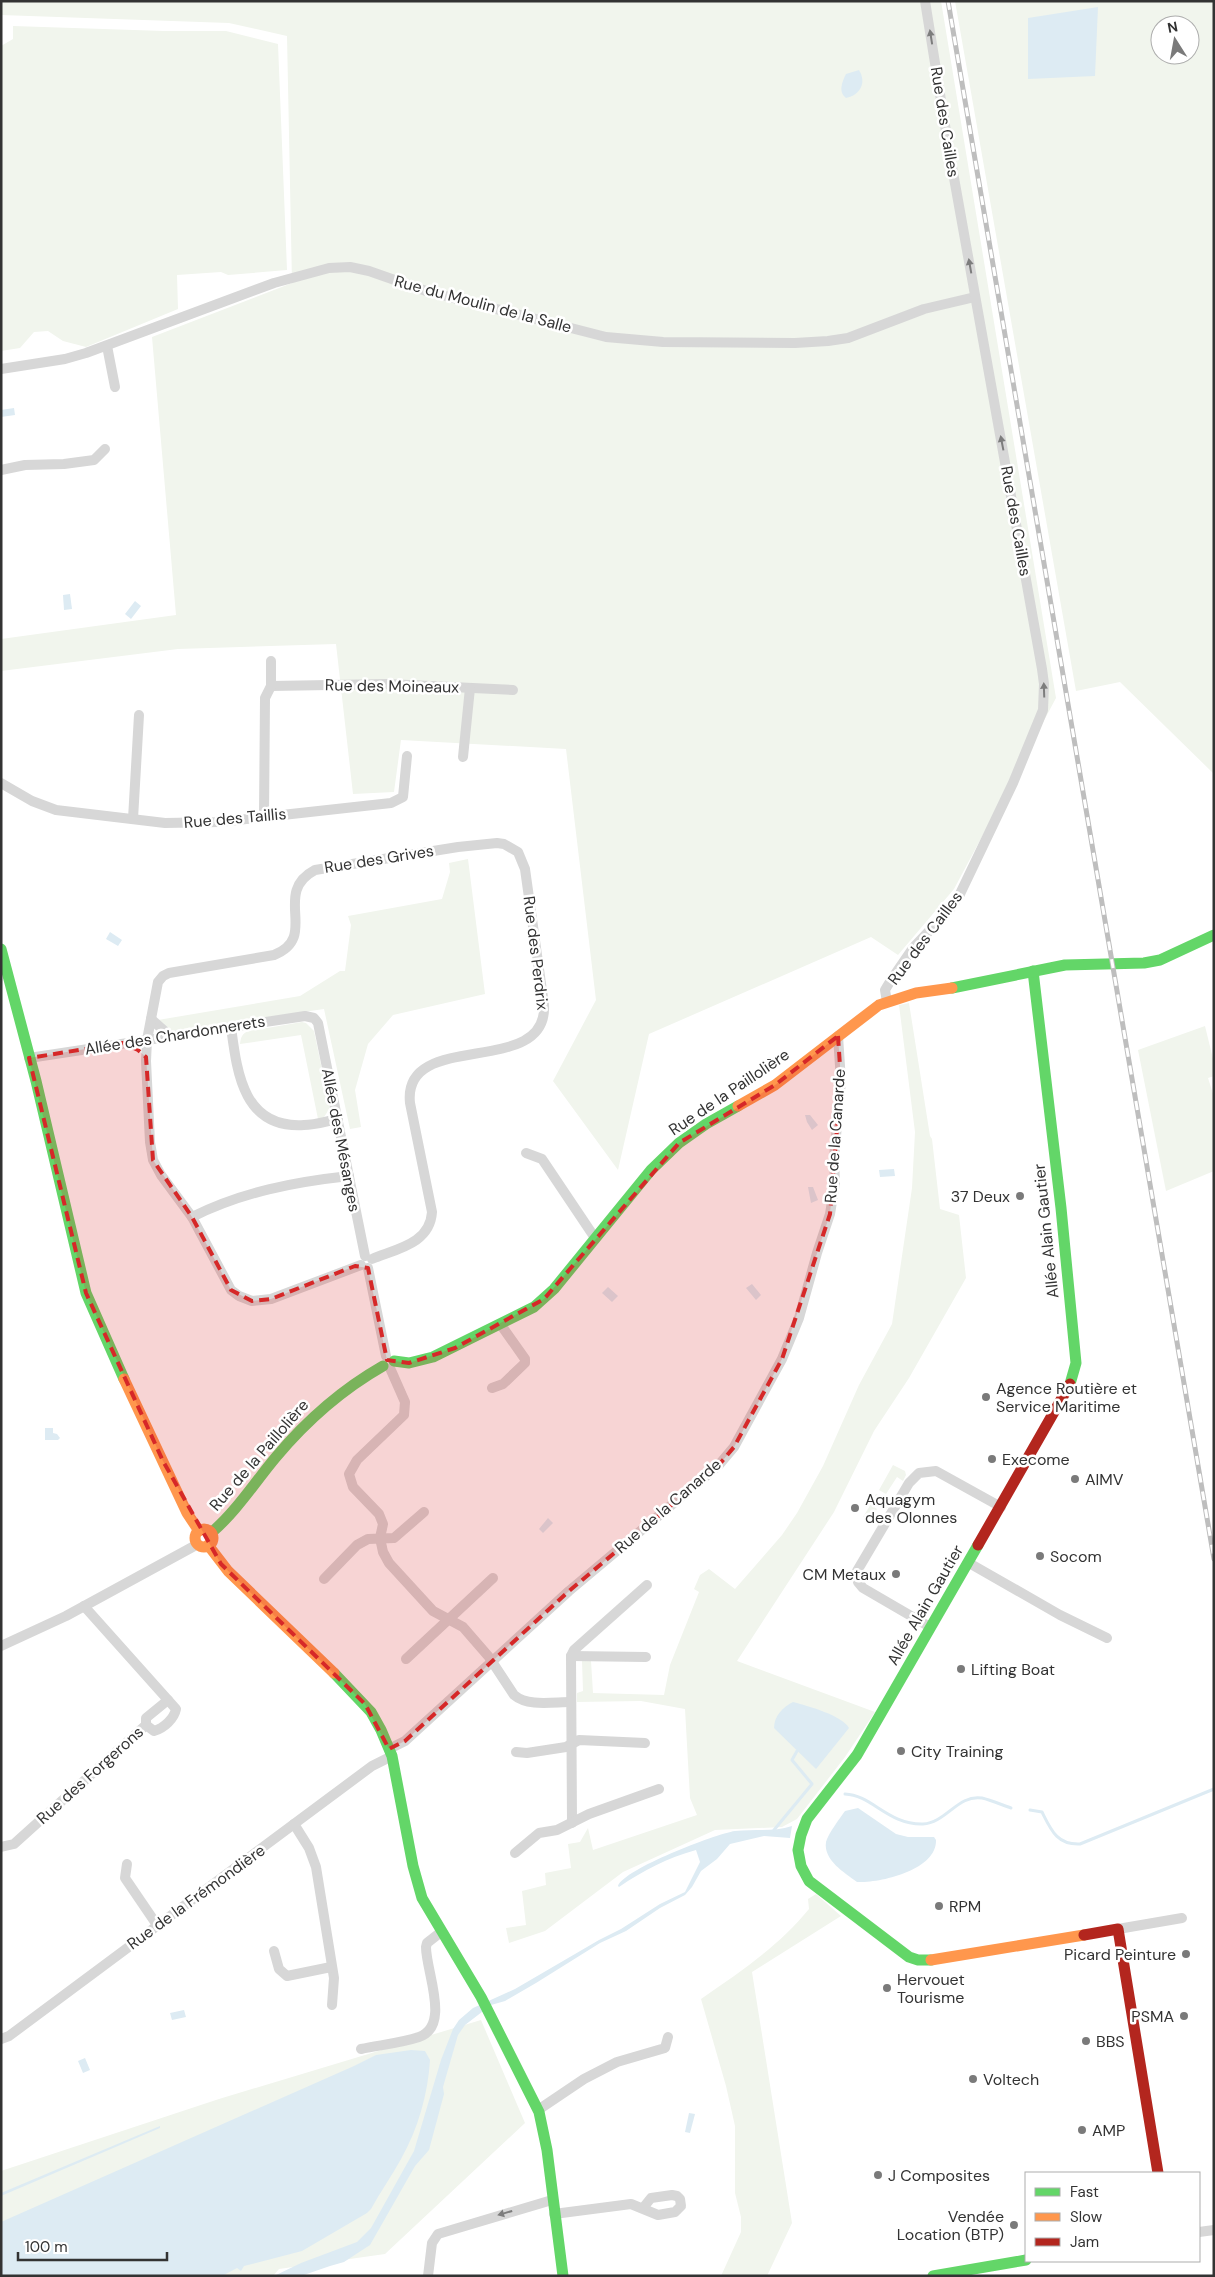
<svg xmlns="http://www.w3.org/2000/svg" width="1215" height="2277" font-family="'DM Sans',sans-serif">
	<rect width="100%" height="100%" fill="#fff"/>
	<g fill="#f1f5ed" fill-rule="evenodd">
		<polygon points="1,1 941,1 1056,698 954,889 898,955 871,937 649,1034 618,1170 553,1081 596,1000 566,749 401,740 394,792 353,794 336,644 178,649 1,671 1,639 176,615 152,337 292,283 287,36 229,23 1,15"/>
		<path d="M 955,1 L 1214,1 L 1214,774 L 1120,682 L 1076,691 ZM 1160,25 L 1190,25 L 1190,55 L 1160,55 Z"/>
		<polygon points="13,26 164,31 226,31 278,44 287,270 228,275 221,272 177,275 178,309 86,347 63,341 48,331 34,332 20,348 1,351 1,46 13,39"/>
		<polygon points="468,859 485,994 393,1015 368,1044 355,1090 361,1127 350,1129 324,1009 171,1031 158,1020 300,996 340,971 345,971 351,925 348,916 442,899 450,872 449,863"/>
		<polygon points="909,1003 930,1136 932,1139 940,1209 959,1215 966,1278 909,1378 874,1431 834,1512 737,1661 875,1712 845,1757 797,1819 782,1827 715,1830 623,1872 545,1931 509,1943 506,1928 526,1925 522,1891 546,1885 545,1873 571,1868 568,1844 580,1842 588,1828 593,1850 697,1815 690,1798 685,1709 641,1701 577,1702 577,1693 583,1691 582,1661 591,1661 593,1693 664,1695 670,1665 699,1592 694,1589 700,1575 709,1569 735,1589 782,1535 797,1513 823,1466 859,1385 892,1324 912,1188 915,1132 899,1005"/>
		<path d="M 302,1022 L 306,1023 L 314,1031 L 330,1108 L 324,1117 L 318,1119 L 301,1035 L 240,1044 C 241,1037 242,1033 249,1031 Z"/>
		<polygon points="1205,1026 1214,1063 1214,1076 1208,1078 1214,1097 1214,1171 1166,1191 1138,1050"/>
		<polygon points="893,1465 905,1471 906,1475 903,1481 897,1477 886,1494 879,1490"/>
		<polygon points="876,1494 891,1502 886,1510 872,1501"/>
		<polygon points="871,1504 877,1509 872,1518 878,1522 875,1524 863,1517"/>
		<path d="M 816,1894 L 841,1916 L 752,1972 L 792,2223 L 767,2276 L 721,2276 L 741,2232 L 741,2217 L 735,2193 L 735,2126 L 726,2086 L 701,1999 C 740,1972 779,1946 809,1909 L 808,1899 Z"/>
		<polygon points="481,2020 525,2123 385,2254 279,2269 273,2276 1,2276 1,2171 219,2099"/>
	</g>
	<g fill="#ddebf3">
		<polygon points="1098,7 1095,76 1028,79 1028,18"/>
		<path d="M 859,70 C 867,83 860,95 846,98 C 838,92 842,82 846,74 Z"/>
		<polygon points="14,408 15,415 1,417 1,410"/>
		<polygon points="70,594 72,609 64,610 63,595"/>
		<polygon points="135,601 141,606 131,619 125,614"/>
		<polygon points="110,932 122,940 118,946 106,939"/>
		<polygon points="805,1115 810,1115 818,1125 812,1130 807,1122"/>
		<polygon points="894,1169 895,1176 880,1177 879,1170"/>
		<polygon points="808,1187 813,1187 818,1200 811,1203"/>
		<polygon points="752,1284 761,1295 756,1300 746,1288"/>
		<polygon points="608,1287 618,1296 612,1302 602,1293"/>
		<polygon points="45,1428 53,1428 53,1433 57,1434 60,1438 58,1440 45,1440"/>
		<polygon points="548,1518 553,1523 543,1533 539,1529"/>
		<path d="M 793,1702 C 808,1706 841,1715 849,1728 L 816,1769 L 774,1728 C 774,1716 783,1707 793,1702 Z"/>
		<path d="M 858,1808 L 896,1834 L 908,1837 L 934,1837 L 936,1840 C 937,1870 881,1883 857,1882 C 845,1873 823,1860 826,1842 C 828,1834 840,1818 845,1811 Z"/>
		<path d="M 792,1826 L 790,1838 L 764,1836 L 730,1844 L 717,1859 L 701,1871 L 692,1887 L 685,1895 L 660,1908 L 626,1931 L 600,1943 L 536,1983 L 505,2001 L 491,2005 L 465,2025 L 458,2035 L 443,2087 L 444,2094 L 429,2150 L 415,2166 L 370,2245 L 344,2262 L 330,2266 L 301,2276 L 274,2276 L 301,2263 L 357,2242 L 371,2228 L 414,2151 L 441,2060 L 453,2029 L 459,2020 L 473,2008 L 515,1989 L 599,1940 L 621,1929 L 660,1904 L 685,1892 L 700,1862 L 696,1850 C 667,1858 644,1870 619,1887 L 618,1886 C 624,1869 715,1834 735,1831 C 754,1829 774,1832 792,1826 Z"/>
		<polygon points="184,2010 186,2017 172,2020 170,2013"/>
		<path d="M 411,2050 L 425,2051 L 430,2060 C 428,2094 418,2129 401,2159 C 392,2176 380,2192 371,2209 L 367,2213 L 302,2251 L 244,2266 L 241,2271 L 237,2268 L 222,2276 L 1,2276 L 1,2222 L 354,2066 L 376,2055 Z"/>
		<polygon points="85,2058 90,2070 83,2073 78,2061"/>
		<polygon points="689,2113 695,2114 690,2133 685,2132"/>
		<polygon points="160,2126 160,2128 1,2196 1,2193"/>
	</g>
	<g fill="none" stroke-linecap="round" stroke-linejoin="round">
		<g stroke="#ddebf3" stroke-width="3">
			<path d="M 845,1794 C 872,1795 888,1825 923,1824 C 946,1823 958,1794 982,1798 C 991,1800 1002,1805 1011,1808"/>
			<path d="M 1030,1810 L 1042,1812 C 1051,1830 1057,1845 1080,1844 L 1214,1789"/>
			<polyline points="774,1830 812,1784 792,1760 797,1751"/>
		</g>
		<g stroke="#d7d7d7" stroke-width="10">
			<polyline points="107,346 115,387"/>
			<polyline points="1,369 65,359 86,353 274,283 329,268 350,267 369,271 426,291 606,337 663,342 795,343 828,341 848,338 924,309 975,297"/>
			<polyline points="1,470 25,465 64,464 94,460 105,449"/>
			<polyline points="271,686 388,684 513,690"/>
			<polyline points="463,757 470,688"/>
			<polyline points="1,783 32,801 56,810 165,823 219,822 391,803 403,797 407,756"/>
			<polyline points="264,816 265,698 271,686 271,661"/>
			<polyline points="133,819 139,715"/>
			<polyline points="887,1002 885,990 891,980 913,948 950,909 959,896 1013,783 1043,710 1044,684 1042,669 949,150 925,1"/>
			<polyline points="151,1019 170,1036"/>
			<path d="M 231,1027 C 237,1072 243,1129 304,1125 C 315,1125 327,1121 338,1119"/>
			<polyline points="29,1058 305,1016 314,1018 318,1023 365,1256"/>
			<polyline points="526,1153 542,1159 595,1238"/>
			<path d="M 192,1217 C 242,1192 294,1182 349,1176"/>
			<path d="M 361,1265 L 271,1299 L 252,1301 L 239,1296 L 231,1290 L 192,1217 L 161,1175 L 153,1160 L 150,1142 L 146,1061 L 147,1040 L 158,982 L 163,976 L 169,973 L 274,955 C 320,937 271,893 315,870 L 458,847 L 497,843 L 504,844 L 518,852 L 525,869 L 544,1005 C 548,1079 402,1028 410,1103 L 432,1212 C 430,1244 396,1249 372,1259"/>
			<polyline points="368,1268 386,1356"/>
			<path d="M 390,1368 L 405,1402 L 404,1415 L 357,1460 L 349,1474 L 353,1487 L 379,1514 L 383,1524 L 380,1538 L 383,1552 L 389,1563 L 433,1611 L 463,1627 L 489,1657 L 514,1695 C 528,1707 553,1702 571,1702"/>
			<polyline points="492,1388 503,1384 525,1363 525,1359 501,1325"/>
			<polyline points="969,1563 1060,1615 1107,1638"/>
			<polyline points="324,1579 357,1545 368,1539 394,1538 424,1512"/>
			<polyline points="930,1627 863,1588 858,1582 857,1571 909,1483 919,1473 936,1471 1001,1507"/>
			<polyline points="1,1646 66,1616 198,1544"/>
			<polyline points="571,1656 646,1657"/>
			<polyline points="406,1659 493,1578"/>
			<path d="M 146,1725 L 154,1731 C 164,1728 174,1719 176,1709 L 168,1700"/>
			<polyline points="389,1749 405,1741 569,1591 718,1466 734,1447 782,1359 799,1318 817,1253 830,1214 835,1183 834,1158 841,1081 838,1036"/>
			<polyline points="516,1752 527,1753 566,1747 579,1740 645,1743"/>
			<polyline points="572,1823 571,1656 574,1650 647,1585"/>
			<polyline points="294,1824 309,1848 316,1867 334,1978 332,2005"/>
			<polyline points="1,1847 14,1844 146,1725 146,1718 168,1700 84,1606"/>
			<polyline points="515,1853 539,1833 557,1830 589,1814 659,1789"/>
			<polyline points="127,1864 125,1878 157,1925"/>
			<polyline points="1118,1929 1182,1918"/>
			<polyline points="274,1951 279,1969 287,1976 331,1967"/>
			<polyline points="1,2039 9,2036 372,1766 392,1756"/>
			<path d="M 361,2049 C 380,2045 401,2043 419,2037 C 451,2026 426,1972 426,1947 L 427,1943 L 441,1932"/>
			<polyline points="538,2110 584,2079 617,2062 665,2048 668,2037"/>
			<polyline points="554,2214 631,2204 658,2215 675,2212 681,2206 680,2199 677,2196 672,2195 651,2198 643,2208"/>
			<polyline points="1199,2232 1214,2230"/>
			<polyline points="428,2276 432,2243 438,2234 552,2200"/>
		</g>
		<g stroke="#63d668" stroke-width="11">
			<polyline points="1,949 36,1081 86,1293 124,1379"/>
			<polyline points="1033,971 1061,1208 1076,1363 1070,1384"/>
			<polyline points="952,988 1065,965 1144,963 1160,960 1214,935"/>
			<polyline points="394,1361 409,1363 433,1357 534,1307 554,1289 651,1170 679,1143 706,1124 738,1106"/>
			<path d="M 211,1533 C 236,1512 255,1482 276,1457 C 307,1420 341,1390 383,1366"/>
			<polyline points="334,1673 371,1712 381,1730 392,1756 413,1866 422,1898 481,1997 539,2112 547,2150 563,2276"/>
			<polyline points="931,1960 918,1960 909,1957 809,1881 801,1866 798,1850 801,1835 807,1819 857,1755 978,1545"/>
			<polyline points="933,2276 1026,2260"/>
		</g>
		<g stroke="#ff974d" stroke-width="11">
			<polyline points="738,1106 775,1085 879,1005 916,993 952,988"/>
			<polyline points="124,1379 187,1513 199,1531"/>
			<circle cx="204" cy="1538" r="9"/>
			<polyline points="208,1545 228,1571 334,1673"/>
			<polyline points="931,1960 1084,1935"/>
		</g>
		<g stroke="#b3261e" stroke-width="11">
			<polyline points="978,1545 1070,1384"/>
			<polyline points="1084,1935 1118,1929 1158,2173"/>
		</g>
		<defs>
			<polyline id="rail" points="948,1 1214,1559"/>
		</defs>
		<use href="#rail" stroke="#bebebe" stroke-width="5"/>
		<use href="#rail" stroke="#fff" stroke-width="3" stroke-dasharray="9" stroke-linecap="butt"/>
	</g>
	<defs><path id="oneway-solid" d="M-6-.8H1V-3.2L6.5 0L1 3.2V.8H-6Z" transform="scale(1.25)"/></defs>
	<g fill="#7d7d7d">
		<use href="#oneway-solid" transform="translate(931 37) rotate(-99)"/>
		<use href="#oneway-solid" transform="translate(970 266) rotate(-100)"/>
		<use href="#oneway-solid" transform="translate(1002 443) rotate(-101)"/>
		<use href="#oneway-solid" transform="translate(1044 690) rotate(-92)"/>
		<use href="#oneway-solid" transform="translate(505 2213) rotate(164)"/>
	</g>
	<path fill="#d62828" fill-opacity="0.2" stroke="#d62828" stroke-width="4" stroke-dasharray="10 6" stroke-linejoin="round" d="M 838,1036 L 841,1081 L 830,1214 L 782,1359 L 734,1447 L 718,1466 L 569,1591 L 405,1741 L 389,1749 L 365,1704 L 221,1564 L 163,1461 L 86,1293 L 29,1058 L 123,1043 L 138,1050 L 146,1057 L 153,1160 L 192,1217 L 231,1290 L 252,1301 L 271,1299 L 355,1266 L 368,1268 L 387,1360 L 409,1363 L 455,1348 L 544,1299 L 679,1143 L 775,1085 Z"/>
	<g fill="#7a7a7a" stroke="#fff" stroke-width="2">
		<circle cx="1020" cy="1196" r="5"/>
		<circle cx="986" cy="1397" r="5"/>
		<circle cx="992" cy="1459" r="5"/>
		<circle cx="1075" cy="1479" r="5"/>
		<circle cx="855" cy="1508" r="5"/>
		<circle cx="1040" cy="1556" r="5"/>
		<circle cx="896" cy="1574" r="5"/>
		<circle cx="961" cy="1669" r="5"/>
		<circle cx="901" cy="1751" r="5"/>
		<circle cx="939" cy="1906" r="5"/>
		<circle cx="1186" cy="1954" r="5"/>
		<circle cx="887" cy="1988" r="5"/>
		<circle cx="1184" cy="2016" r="5"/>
		<circle cx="1086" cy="2041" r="5"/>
		<circle cx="973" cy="2079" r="5"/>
		<circle cx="1082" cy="2130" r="5"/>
		<circle cx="878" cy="2175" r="5"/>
		<circle cx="1014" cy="2225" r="5"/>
	</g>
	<g text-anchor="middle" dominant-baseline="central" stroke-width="5" stroke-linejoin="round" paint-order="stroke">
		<g font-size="16" fill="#333" stroke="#fff">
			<text transform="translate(945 122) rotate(81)">Rue des Cailles</text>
			<text transform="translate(483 304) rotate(15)">Rue du Moulin de la Salle</text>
			<text transform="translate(1016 521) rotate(80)">Rue des Cailles</text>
			<text transform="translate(392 686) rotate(1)">Rue des Moineaux</text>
			<text transform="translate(235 818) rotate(-5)">Rue des Taillis</text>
			<text transform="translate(379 859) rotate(-9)">Rue des Grives</text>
			<text transform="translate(925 938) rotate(-53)">Rue des Cailles</text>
			<text transform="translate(536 953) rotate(83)">Rue des Perdrix</text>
			<text transform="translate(175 1035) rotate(-9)">Allée des Chardonnerets</text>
			<text transform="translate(729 1092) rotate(-34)">Rue de la Paillolière</text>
			<text transform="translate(835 1136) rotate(-86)">Rue de la Canarde</text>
			<text transform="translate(341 1140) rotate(79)">Allée des Mésanges</text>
			<text transform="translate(1046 1231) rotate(-96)">Allée Alain Gautier</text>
			<text transform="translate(259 1455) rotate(-49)">Rue de la Paillolière</text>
			<text transform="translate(668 1506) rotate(-41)">Rue de la Canarde</text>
			<text transform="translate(925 1605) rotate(-60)">Allée Alain Gautier</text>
			<text transform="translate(90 1775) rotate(-42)">Rue des Forgerons</text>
			<text transform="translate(196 1897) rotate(-36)">Rue de la Frémondière</text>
		</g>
		<g font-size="16" fill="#333" stroke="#fff" text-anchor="start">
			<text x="1010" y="1196" text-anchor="end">37 Deux</text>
			<text x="996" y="1388">Agence Routière et<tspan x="996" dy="18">Service Maritime</tspan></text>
			<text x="1002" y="1459">Execome</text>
			<text x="1085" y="1479">AIMV</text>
			<text x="865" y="1499">Aquagym<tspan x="865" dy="18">des Olonnes</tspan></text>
			<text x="1050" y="1556">Socom</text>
			<text x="886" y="1574" text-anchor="end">CM Metaux</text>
			<text x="971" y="1669">Lifting Boat</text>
			<text x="911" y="1751">City Training</text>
			<text x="949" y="1906">RPM</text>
			<text x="1176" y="1954" text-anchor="end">Picard Peinture</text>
			<text x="897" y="1979">Hervouet<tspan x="897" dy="18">Tourisme</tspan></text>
			<text x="1174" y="2016" text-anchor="end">PSMA</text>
			<text x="1096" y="2041">BBS</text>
			<text x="983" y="2079">Voltech</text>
			<text x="1092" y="2130">AMP</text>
			<text x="888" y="2175">J Composites</text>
			<text x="1004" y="2216" text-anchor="end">Vendée<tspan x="1004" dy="18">Location (BTP)</tspan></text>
		</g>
	</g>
	<rect width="1215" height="2277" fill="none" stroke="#333333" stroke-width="5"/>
	<rect x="1025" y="2172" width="175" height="90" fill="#ffffff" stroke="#adadad"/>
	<rect x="1035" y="2188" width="25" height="8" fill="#63d668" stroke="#adadad"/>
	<text x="1070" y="2197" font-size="15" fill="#333333">Fast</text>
	<rect x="1035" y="2213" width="25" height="8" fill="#ff974d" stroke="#adadad"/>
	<text x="1070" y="2222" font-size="15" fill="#333333">Slow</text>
	<rect x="1035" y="2238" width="25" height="8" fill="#b3261e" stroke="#adadad"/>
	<text x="1070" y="2247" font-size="15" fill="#333333">Jam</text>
	<g transform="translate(1175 40) rotate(349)"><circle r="24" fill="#ffffff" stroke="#adadad"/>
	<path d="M0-4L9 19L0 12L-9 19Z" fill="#7a7a7a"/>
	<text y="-8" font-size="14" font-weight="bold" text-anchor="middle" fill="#333333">N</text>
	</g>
	<path d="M18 2252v8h149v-8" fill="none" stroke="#333333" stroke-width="2.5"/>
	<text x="25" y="2252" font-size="15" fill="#333333" stroke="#ffffff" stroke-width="4" paint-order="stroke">100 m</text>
</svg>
